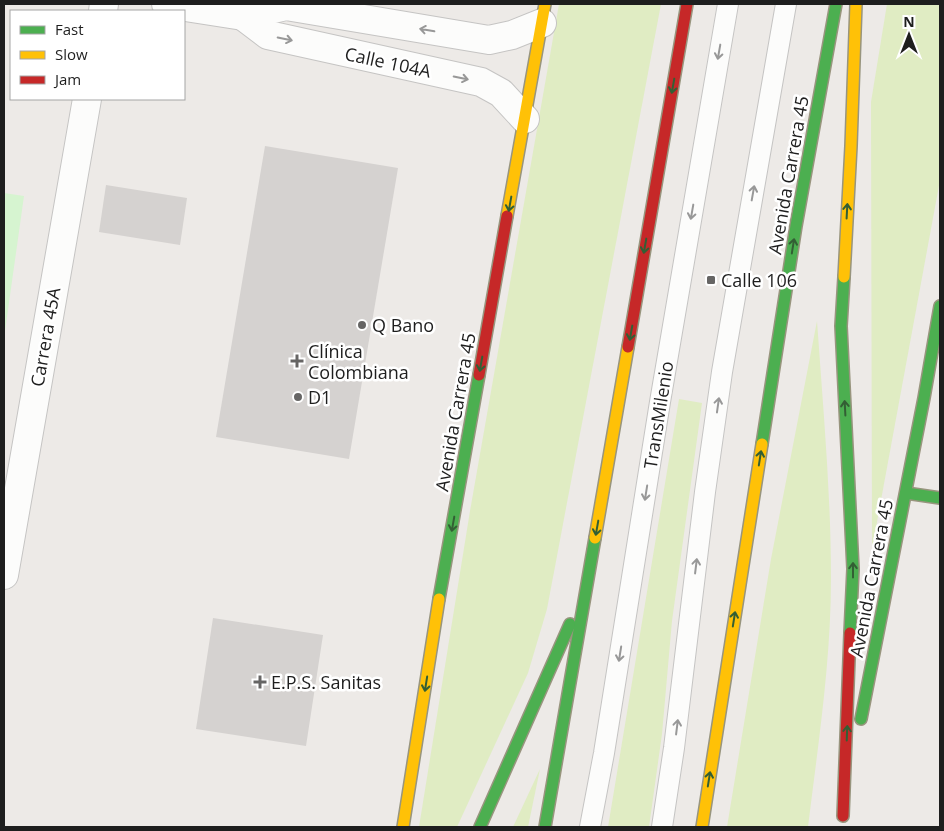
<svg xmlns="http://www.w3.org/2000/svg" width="944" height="831" font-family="'Open Sans',sans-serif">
	<rect width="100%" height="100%" fill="#edeae7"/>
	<g fill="#e0ecc3">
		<polygon points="559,4 661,4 547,609 528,673 457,827 419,827 470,511"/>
		<polygon points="887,4 940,4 940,180 872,549 871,102"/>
		<path d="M 817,321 C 823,407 831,493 831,578 C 831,662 818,745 808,827 L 727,827 L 771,559 Z"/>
		<polygon points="679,399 702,403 672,621 662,734 649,827 608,827"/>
		<polygon points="540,769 528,827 513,827"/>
	</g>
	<polygon fill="#d6f4d0" points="4,193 24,196 4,338"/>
	<g fill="#d5d2d0">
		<polygon points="265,146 398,168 349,459 216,437"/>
		<polygon points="106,185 187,198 180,245 99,232"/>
		<polygon points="213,618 323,635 306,746 196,729"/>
	</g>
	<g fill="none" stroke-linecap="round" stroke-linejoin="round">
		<defs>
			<g id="lane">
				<polyline points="590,827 604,753 660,402 728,4"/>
				<polyline points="662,827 674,748 705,492 722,372 786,4"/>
			</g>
			<g id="street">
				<polyline points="166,4 243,16 286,6 489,40 512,35 542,23"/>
				<polyline points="103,11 104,4"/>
				<polyline points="243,16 268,35 481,82 501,93 525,119"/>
				<polyline points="4,575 87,99"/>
			</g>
			<g id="fast">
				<polyline points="844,277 841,326 853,569 850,633"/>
				<polyline points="762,444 796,226 836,4"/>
				<polyline points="906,493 940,498"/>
				<polyline points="439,599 479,375"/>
				<polyline points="861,719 924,398 940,306"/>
				<polyline points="480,827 570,624"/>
				<polyline points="545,827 595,538"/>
			</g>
			<g id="slow">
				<polyline points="507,216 545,4"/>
				<polyline points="844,277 851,146 856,4"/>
				<polyline points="595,538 628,347"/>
				<polyline points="403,827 439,599"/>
				<polyline points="702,827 762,444"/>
			</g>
			<g id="jam">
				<polyline points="628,347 687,4"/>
				<polyline points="479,375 507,216"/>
				<polyline points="843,816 850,633"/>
			</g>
		</defs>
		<use href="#lane" stroke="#c5c4c3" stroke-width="22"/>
		<use href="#street" stroke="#c5c4c3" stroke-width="30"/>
		<use href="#fast" stroke="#98957e" stroke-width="14"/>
		<use href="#slow" stroke="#98957e" stroke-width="14"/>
		<use href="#jam" stroke="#98957e" stroke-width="14"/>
		<use href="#lane" stroke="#fcfcfb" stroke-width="20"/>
		<use href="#street" stroke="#fcfcfb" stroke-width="28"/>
		<use href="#fast" stroke="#4caf50" stroke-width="11"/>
		<use href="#slow" stroke="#ffc107" stroke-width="11"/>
		<use href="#jam" stroke="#c62828" stroke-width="11"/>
	</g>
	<defs><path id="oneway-shaft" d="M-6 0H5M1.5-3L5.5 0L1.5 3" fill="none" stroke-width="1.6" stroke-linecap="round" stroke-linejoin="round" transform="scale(1.25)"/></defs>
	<g stroke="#989898">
		<use href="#oneway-shaft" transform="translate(427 30) rotate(-170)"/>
		<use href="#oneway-shaft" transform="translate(285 39) rotate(12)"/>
		<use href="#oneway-shaft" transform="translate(719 52) rotate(100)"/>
		<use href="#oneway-shaft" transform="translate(461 78) rotate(12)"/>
		<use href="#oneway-shaft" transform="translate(753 193) rotate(-80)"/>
		<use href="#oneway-shaft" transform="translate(692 212) rotate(100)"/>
		<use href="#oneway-shaft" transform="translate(718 405) rotate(-82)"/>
		<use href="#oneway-shaft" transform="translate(646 493) rotate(99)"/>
		<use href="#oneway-shaft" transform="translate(696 566) rotate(-83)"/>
		<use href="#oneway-shaft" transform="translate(620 654) rotate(99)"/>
		<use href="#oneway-shaft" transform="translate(677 727) rotate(-83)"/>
	</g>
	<g stroke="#335f34">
		<use href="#oneway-shaft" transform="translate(673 86) rotate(100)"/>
		<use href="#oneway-shaft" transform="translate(510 204) rotate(100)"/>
		<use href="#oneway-shaft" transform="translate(847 211) rotate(-87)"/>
		<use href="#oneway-shaft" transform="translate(645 246) rotate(100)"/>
		<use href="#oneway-shaft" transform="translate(793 246) rotate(-81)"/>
		<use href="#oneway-shaft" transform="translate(631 333) rotate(100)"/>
		<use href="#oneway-shaft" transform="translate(481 364) rotate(100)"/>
		<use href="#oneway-shaft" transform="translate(845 408) rotate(-93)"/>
		<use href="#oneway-shaft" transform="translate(760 458) rotate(-81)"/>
		<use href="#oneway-shaft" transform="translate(453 524) rotate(100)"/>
		<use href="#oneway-shaft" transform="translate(597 528) rotate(100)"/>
		<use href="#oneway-shaft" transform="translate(853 570) rotate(-90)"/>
		<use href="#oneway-shaft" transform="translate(734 619) rotate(-81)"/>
		<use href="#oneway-shaft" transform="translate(426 684) rotate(99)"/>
		<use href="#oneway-shaft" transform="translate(847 733) rotate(-88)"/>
		<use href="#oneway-shaft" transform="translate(709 779) rotate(-81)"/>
	</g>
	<g fill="#666564" stroke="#fff" stroke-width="2">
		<rect x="706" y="275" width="10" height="10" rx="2.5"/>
		<circle cx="362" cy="325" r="5"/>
		<path d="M294.5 353.5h5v5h5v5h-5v5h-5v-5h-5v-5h5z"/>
		<circle cx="298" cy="397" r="5"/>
		<path d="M257.5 674.5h5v5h5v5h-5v5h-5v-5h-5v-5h5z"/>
	</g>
	<g text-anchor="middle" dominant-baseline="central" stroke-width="5" stroke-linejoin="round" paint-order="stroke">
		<g font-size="18" fill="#1e1e1e" stroke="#fff">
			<text transform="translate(388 62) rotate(12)">Calle 104A</text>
			<text transform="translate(788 175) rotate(-80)">Avenida Carrera 45</text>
			<text transform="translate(45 337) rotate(-80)">Carrera 45A</text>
			<text transform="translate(455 412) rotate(-80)">Avenida Carrera 45</text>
			<text transform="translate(658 415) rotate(-81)">TransMilenio</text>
			<text transform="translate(871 578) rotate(-79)">Avenida Carrera 45</text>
		</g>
		<g font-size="18" fill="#1e1e1e" stroke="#fff" text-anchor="start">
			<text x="721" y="280">Calle 106</text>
			<text x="372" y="325">Q Bano</text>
			<text x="308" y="351">Clínica<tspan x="308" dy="21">Colombiana</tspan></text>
			<text x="308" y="397">D1</text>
			<text x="271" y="682">E.P.S. Sanitas</text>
		</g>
	</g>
	<rect width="944" height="831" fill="none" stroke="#1e1e1e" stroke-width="10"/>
	<rect x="10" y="10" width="175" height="90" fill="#ffffff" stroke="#a5a5a5"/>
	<rect x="20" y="26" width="25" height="8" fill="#4caf50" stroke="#a5a5a5"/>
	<text x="55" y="35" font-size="15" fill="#1e1e1e">Fast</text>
	<rect x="20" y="51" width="25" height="8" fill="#ffc107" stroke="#a5a5a5"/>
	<text x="55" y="60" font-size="15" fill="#1e1e1e">Slow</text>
	<rect x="20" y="76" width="25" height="8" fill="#c62828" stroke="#a5a5a5"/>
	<text x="55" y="85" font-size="15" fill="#1e1e1e">Jam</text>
	<g transform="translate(909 35)" stroke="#ffffff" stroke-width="4" paint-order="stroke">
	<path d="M0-4L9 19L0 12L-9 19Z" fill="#1e1e1e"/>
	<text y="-8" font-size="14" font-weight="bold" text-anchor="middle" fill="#1e1e1e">N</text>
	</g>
</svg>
